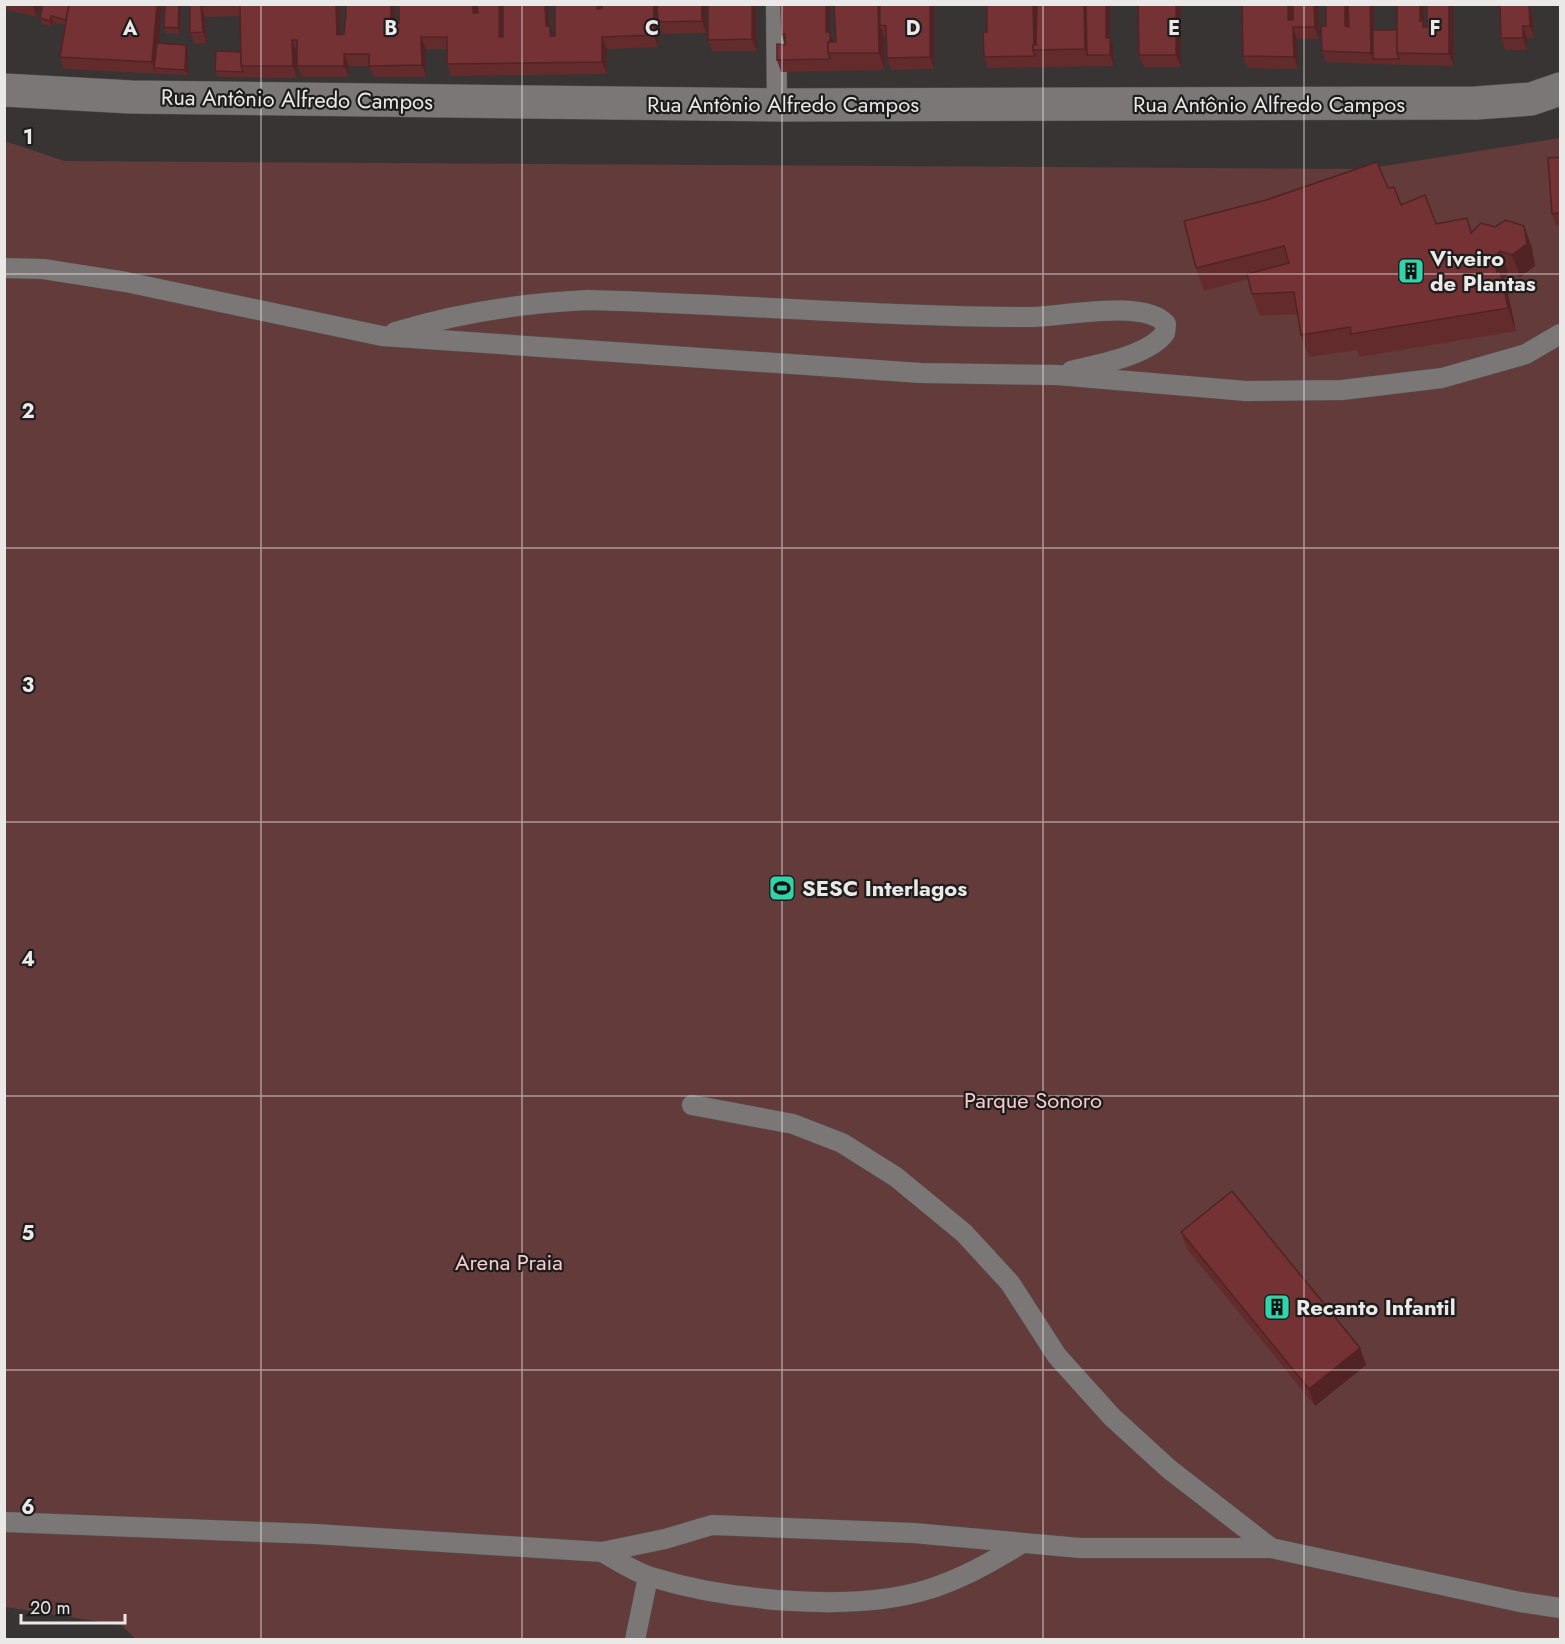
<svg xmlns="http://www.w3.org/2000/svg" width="1565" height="1644" font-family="Jost,sans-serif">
	<rect width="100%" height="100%" fill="#383434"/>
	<polygon fill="#633b3a" points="1560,138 1560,1639 137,1640 121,1625 5,1607 5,141 64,161 1365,169"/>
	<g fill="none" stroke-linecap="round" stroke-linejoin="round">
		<defs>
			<g id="lane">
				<polyline points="776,4 777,105"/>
				<polyline points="4,268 43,269 126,282 382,336 921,373 1057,375 1246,391 1342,390 1442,378 1526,354 1560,334"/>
				<path d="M 395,332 C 459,313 521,303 588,300 C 736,304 885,317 1033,317 C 1065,316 1145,299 1166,324 L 1165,333 C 1148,356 1098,364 1071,371"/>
				<polyline points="692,1105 793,1124 842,1143 896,1177 964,1233 1010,1283 1057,1356 1112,1417 1169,1469 1271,1548"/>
				<polyline points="4,1522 315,1534 602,1552 665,1539 712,1525 914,1533 1080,1548 1271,1548 1520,1602 1560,1608"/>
				<path d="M 602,1552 C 617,1560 634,1572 651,1577 C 726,1600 850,1613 926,1590 C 960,1580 991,1562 1021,1544"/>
				<polyline points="635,1640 648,1577"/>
			</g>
			<polyline id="street" points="4,90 131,97 777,105 1476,103 1531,99 1560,89"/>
		</defs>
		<use href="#lane" stroke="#545151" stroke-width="21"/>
		<use href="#street" stroke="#545151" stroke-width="34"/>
		<use href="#lane" stroke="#7b7777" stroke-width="20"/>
		<use href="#street" stroke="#7b7777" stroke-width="33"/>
	</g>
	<g fill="#642b2d">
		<polygon points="4,4 41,4 37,17 4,9"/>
		<polygon points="43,4 162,4 159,43 186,45 188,51 188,75 64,69 60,57 66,25 53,22 52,27 42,24 40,18"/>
		<polygon points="190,4 340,4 341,35 344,34 346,14 346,4 395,4 395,23 399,23 549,4 550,26 554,36 601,9 706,4 706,33 662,34 658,23 658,47 607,49 607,74 451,76 447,64 447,49 426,49 426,77 374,77 369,66 349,66 349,77 302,77 297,66 297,52 297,78 218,77 215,71 241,52 240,16 205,17 207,43 195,44 190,33"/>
		<polygon points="708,4 756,4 757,51 712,51 708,40"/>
		<polygon points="934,4 934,69 891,70 887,58 886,37 884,37 885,70 781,72 777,60 785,45 782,35 830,33 833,42 836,42"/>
		<polygon points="1138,4 1181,4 1181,67 1144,67 1139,55"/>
		<polygon points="1242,4 1292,4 1293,20 1319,4 1319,39 1297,39 1298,69 1247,68 1243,56"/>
		<polygon points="1397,4 1424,4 1424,24 1425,27 1427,27 1453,4 1454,66 1375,64 1326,62 1322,51 1326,26 1375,30 1397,30"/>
		<polygon points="1500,4 1528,4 1533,17 1534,38 1527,38 1527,50 1505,50 1501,38"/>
		<polygon points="181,11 180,34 166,33 164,27"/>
		<polygon points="1037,14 1110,39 1114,50 1114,66 988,68 984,57 987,32"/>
		<polygon points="1560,157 1560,225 1556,226 1552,214"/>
		<polygon points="1388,188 1401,205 1436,224 1467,218 1472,231 1495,227 1524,226 1532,248 1535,266 1520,277 1508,273 1503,281 1508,293 1516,331 1359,357 1357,350 1309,357 1301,335 1298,314 1260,316 1252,294 1248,279 1204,291 1196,268"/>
		<polygon points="1181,1232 1360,1348 1366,1365 1315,1406 1187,1249"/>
	</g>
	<g fill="#512324">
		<polygon points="33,4 41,4 37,17 33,6"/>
		<polygon points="157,4 162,4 157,68 154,68 157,74 152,62"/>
		<polygon points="336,4 340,4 341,47 337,35"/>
		<polygon points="391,4 395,4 395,34 391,22"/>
		<polygon points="473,4 477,4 478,25 473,13"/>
		<polygon points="499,4 503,4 503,49 499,37"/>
		<polygon points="545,4 549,4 550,38 546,26"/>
		<polygon points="597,4 601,4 601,21 597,9"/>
		<polygon points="654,4 658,4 658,47 654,35"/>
		<polygon points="702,4 706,4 706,33 702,21"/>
		<polygon points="752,4 756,4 757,51 752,39"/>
		<polygon points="826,4 830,4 830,33 834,44 834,53 826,32"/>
		<polygon points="878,4 884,4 880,25 884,37 885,70 879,53"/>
		<polygon points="930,4 934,4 934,69 930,57"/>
		<polygon points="1033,4 1036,4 1038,50 1034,50"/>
		<polygon points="1084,4 1088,4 1087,55 1085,49"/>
		<polygon points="1106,4 1110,4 1110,39 1114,50 1114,66 1110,55 1106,38"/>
		<polygon points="1176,4 1181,4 1181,67 1176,55"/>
		<polygon points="1288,4 1292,4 1293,31 1288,20"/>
		<polygon points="1314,4 1319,4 1319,39 1315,27"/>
		<polygon points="1345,4 1349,4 1349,38 1345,26"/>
		<polygon points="1370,4 1374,4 1375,59 1373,59 1371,53"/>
		<polygon points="1420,4 1424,4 1424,24 1427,33 1420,21"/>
		<polygon points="1449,4 1453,4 1454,66 1449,54"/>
		<polygon points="179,5 181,11 180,34 178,28"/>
		<polygon points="1529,5 1533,17 1534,38 1530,26"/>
		<polygon points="201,6 205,17 207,43 203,32"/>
		<polygon points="51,16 53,22 52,27 50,21"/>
		<polygon points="550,26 555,38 550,36"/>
		<polygon points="1523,26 1527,38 1527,50 1523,38"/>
		<polygon points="1293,27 1297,39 1298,69 1294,57"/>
		<polygon points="421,37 426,49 426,77 422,65"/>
		<polygon points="602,37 607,49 607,74 602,62"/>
		<polygon points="292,40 297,52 297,78 293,66"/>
		<polygon points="186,45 188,51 188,75 185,70"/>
		<polygon points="344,54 349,66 349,77 344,66"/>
		<polygon points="1524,226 1532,248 1535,266 1520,277 1512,255"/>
		<polygon points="1500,251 1508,273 1503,281 1508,293 1516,331 1508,308 1494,260"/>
		<polygon points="1360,1348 1366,1365 1315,1406 1309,1389"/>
	</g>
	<g fill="#743234" stroke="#512324" stroke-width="1.5">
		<polygon points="43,4 69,4 66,20 51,16 50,21 40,18"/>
		<polygon points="69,4 157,4 152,62 60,57"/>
		<polygon points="165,4 179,5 178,28 164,27"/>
		<polygon points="190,4 236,4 201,6 203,32 190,33"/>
		<polygon points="240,4 336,4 337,35 344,34 346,14 346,4 391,4 391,22 399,23 399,4 473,4 473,13 478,13 477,4 499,4 499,37 503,37 503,4 545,4 546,26 550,26 550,36 555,36 555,4 597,4 597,9 602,8 602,4 654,4 654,35 602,37 602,62 447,64 447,37 421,37 422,65 369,66 369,54 344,54 344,66 297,66 297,40 292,40 293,66 241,66"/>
		<polygon points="657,4 702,4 702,21 658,22"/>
		<polygon points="708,4 752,4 752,39 708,40"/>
		<polygon points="781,4 826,4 826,32 830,32 830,42 828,42 828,53 830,59 777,60 777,44 785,45 785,34 782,35"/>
		<polygon points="834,4 878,4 879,53 828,53 828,42 836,42"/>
		<polygon points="880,4 930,4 930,57 887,58 886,26 880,25"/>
		<polygon points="987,4 1033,4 1034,45 1033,45 1033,50 1035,56 984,57 983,32 987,32"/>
		<polygon points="1037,4 1084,4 1085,49 1033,50 1033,45 1036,45"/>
		<polygon points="1086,4 1106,4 1106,38 1110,38 1110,55 1087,55"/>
		<polygon points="1138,4 1176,4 1176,55 1139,55"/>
		<polygon points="1242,4 1288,4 1288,20 1293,20 1293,4 1314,4 1315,27 1293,27 1294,57 1243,56"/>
		<polygon points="1326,4 1345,4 1345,26 1349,27 1348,4 1370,4 1371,53 1322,51 1321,26 1326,26"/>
		<polygon points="1397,4 1420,4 1420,21 1423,21 1423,27 1427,27 1427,4 1449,4 1449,54 1397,53"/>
		<polygon points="1500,4 1529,5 1530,26 1523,26 1523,38 1501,38"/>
		<polygon points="1373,30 1397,30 1397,53 1399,59 1373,59"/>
		<polygon points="157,43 186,45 185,70 154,68"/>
		<polygon points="216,51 241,52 241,66 243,72 215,71"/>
		<polygon points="1560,157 1560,213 1552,214 1548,158"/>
		<polygon points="1377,162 1388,188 1394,187 1401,205 1425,195 1436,224 1467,218 1471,233 1481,223 1495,227 1506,220 1524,226 1527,244 1512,255 1500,251 1494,260 1497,272 1500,271 1508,308 1351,334 1350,327 1301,335 1294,292 1252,294 1247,274 1289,263 1284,246 1196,268 1184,221 1266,200"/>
		<polygon points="1232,1191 1360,1348 1309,1389 1181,1232"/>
	</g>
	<path fill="none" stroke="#ebe8e8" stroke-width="1.5" stroke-opacity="0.55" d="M 261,4 L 261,1640M 522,4 L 522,1640M 782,4 L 782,1640M 1043,4 L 1043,1640M 1304,4 L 1304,1640M 4,274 L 1560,274M 4,548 L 1560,548M 4,822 L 1560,822M 4,1096 L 1560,1096M 4,1370 L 1560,1370"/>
	<defs>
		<symbol id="building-square" viewBox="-11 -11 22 22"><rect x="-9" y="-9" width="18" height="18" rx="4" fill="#31d4a9" stroke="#1e1c1c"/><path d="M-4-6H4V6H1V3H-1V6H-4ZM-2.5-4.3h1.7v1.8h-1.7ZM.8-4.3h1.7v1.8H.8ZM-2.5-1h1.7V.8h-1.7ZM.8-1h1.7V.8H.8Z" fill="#111"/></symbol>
		<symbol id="stadium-square" viewBox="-11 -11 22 22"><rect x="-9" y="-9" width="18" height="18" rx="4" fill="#31d4a9" stroke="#1e1c1c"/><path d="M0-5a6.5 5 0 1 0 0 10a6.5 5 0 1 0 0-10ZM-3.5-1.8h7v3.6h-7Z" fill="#111"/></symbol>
	</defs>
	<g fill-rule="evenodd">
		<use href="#building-square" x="1396" y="256" width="30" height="30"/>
		<use href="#stadium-square" x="767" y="873" width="30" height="30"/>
		<use href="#building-square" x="1262" y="1292" width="30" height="30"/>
	</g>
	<g text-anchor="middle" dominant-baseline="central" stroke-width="4.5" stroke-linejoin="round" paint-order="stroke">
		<g font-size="22" fill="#ebe8e8" stroke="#1e1c1c">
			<text transform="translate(297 99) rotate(1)">Rua Antônio Alfredo Campos</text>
			<text x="783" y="104">Rua Antônio Alfredo Campos</text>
			<text x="1269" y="104">Rua Antônio Alfredo Campos</text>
		</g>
		<g font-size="22" font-weight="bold" fill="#ebe8e8" stroke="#1e1c1c" text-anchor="start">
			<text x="1430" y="258">Viveiro<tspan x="1430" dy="25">de Plantas</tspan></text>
			<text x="802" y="888">SESC Interlagos</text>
			<text x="1296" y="1307">Recanto Infantil</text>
		</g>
		<g font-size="22" fill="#f7cccb" stroke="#1e1c1c">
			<text x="1033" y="1100">Parque Sonoro</text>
			<text x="509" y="1262">Arena Praia</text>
		</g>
	</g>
	<g font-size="20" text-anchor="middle" font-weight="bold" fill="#ebe8e8" stroke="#1e1c1c" stroke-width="4.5" stroke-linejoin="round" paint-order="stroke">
		<text x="130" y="35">A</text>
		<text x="391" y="35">B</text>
		<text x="652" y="35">C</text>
		<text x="913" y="35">D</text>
		<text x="1174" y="35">E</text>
		<text x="1435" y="35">F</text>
		<text x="28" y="144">1</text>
		<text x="28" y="418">2</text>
		<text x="28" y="692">3</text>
		<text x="28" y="966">4</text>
		<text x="28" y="1240">5</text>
		<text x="28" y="1514">6</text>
	</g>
	<rect width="1565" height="1644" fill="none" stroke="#ebe8e8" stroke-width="12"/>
	<path d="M21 1614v9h104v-9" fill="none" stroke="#ebe8e8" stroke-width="3"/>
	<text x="30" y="1614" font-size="18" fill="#ebe8e8" stroke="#1e1c1c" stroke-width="4.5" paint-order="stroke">20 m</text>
</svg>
